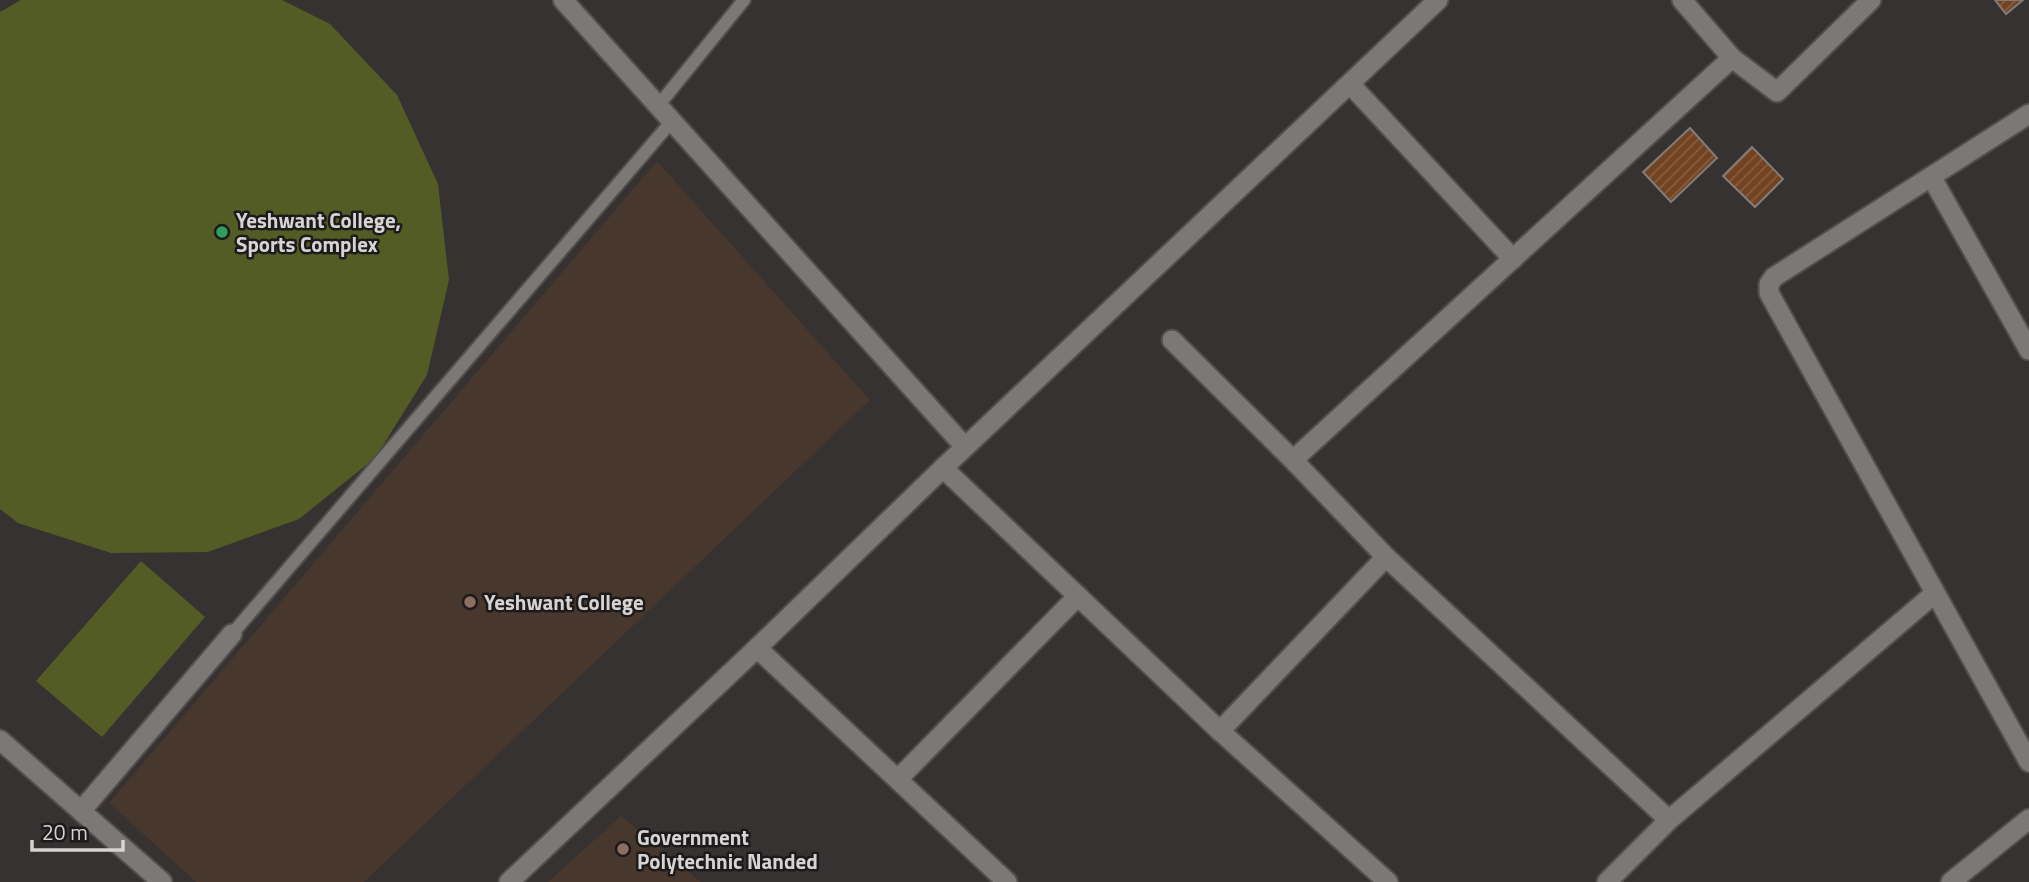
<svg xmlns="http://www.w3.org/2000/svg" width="2029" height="882" font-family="'Titillium Web',sans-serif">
	<defs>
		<pattern id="building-hatch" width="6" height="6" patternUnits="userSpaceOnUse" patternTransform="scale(1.75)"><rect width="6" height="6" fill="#734321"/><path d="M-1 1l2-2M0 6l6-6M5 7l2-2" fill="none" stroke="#865d40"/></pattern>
	</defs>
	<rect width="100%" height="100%" fill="#353231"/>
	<g fill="#47372c">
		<polygon points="657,161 870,400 364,882 196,882 109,803"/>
		<polygon points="621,816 701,882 548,882"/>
	</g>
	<g fill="#535c25">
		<polygon points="21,0 282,0 330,24 397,95 438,184 449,280 427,375 375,458 299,519 208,552 111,553 18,523 0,509 0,12"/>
		<polygon points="141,561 205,617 102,737 36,681"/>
	</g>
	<g fill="url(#building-hatch)" stroke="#7f7c7a" stroke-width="2">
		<polygon points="1995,0 2023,0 2006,14"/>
		<polygon points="1690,128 1717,158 1671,202 1643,172"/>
		<polygon points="1752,147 1783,179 1755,207 1723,176"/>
	</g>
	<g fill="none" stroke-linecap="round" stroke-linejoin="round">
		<defs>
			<g id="service">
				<polyline points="658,106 744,0"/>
				<polyline points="232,634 672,121"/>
			</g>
			<g id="minor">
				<polyline points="563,0 965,447"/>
				<polyline points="1732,58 1777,92 1871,0"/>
				<polyline points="1350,84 1513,259"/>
				<polyline points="2029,114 1774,277 1769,284 1769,293 2029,762"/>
				<polyline points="1932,178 2029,350"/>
				<polyline points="1172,340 1293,460"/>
				<polyline points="943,468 1220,731"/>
				<polyline points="1386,557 1220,731 1388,882"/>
				<polyline points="757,648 1007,882"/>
				<polyline points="0,740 162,882"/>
				<polyline points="898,779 1078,596"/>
				<polyline points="81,811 232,634"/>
				<polyline points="1669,820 1386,557 1293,460 1732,58 1682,0"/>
				<polyline points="509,882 757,648 943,468 1438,0"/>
				<polyline points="1607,882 1669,820 1934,594"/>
				<polyline points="1951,882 2029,819"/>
			</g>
		</defs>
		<use href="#service" stroke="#514e4d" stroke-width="16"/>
		<use href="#minor" stroke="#514e4d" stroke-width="23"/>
		<use href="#service" stroke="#7b7876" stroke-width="12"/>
		<use href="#minor" stroke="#7b7876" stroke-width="19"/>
	</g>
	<circle fill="#2e9e5b" stroke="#1c1a1a" stroke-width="2.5" cx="222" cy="232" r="7"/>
	<g fill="#8d6e63" stroke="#1c1a1a" stroke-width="2.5">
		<circle cx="470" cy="602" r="7"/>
		<circle cx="623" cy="849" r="7"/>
	</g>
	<g text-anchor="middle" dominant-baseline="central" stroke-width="5" stroke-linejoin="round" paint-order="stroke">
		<g font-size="21" font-weight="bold" fill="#d6d4d3" stroke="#1c1a1a" text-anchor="start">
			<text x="236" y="220">Yeshwant College,<tspan x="236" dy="24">Sports Complex</tspan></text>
			<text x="484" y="602">Yeshwant College</text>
			<text x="637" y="837">Government<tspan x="637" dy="24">Polytechnic Nanded</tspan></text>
		</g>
	</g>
	<path d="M32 840v10h91v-10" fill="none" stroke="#d6d4d3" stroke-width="3.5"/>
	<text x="42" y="840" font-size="21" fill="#d6d4d3" stroke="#1c1a1a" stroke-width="5" paint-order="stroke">20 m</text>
</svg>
